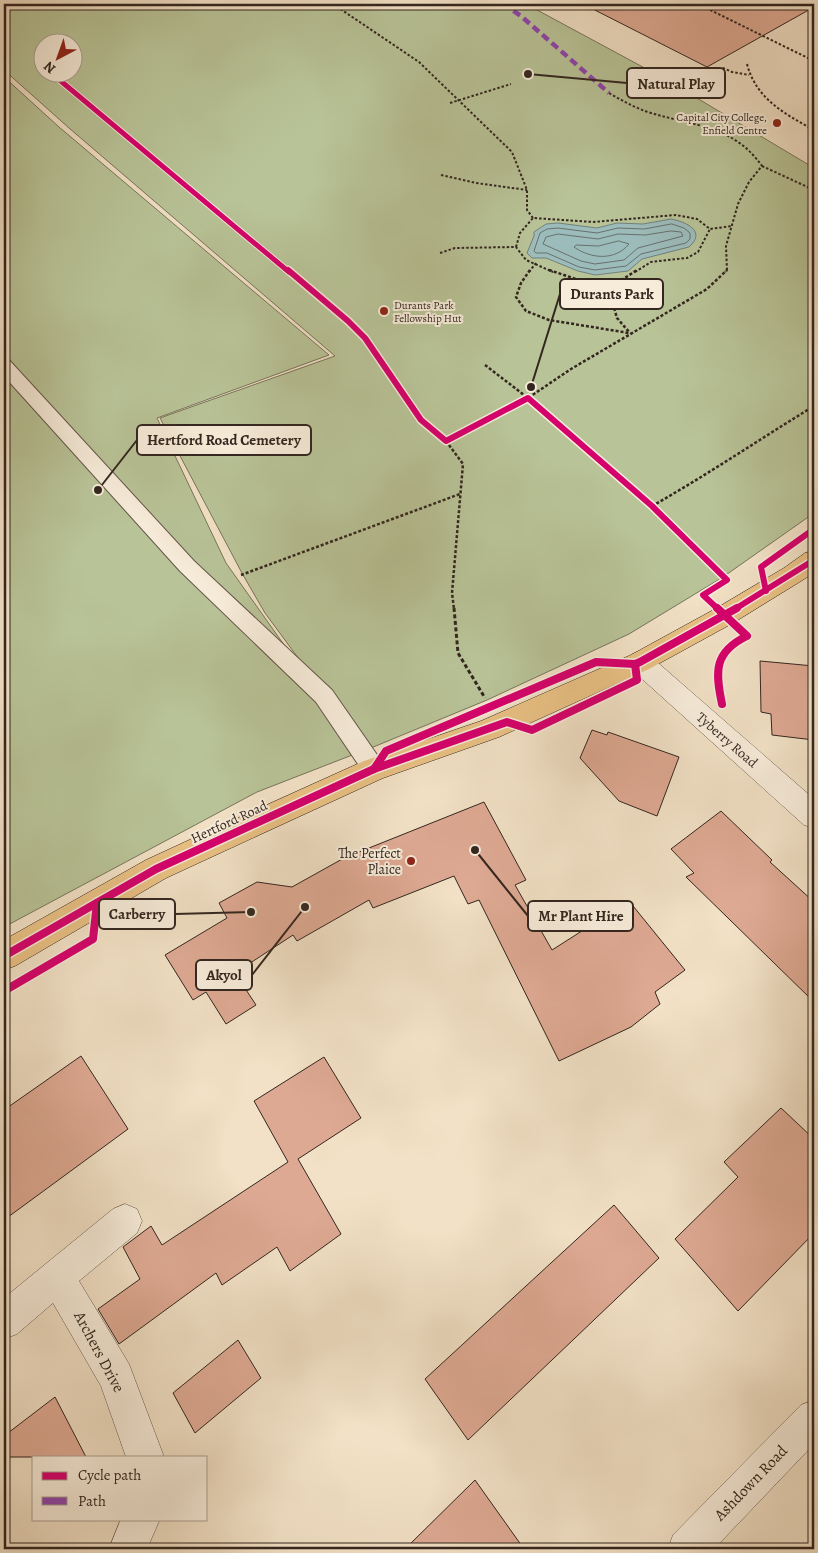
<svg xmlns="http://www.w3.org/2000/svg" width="818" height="1553" font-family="Alegreya,serif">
	<rect width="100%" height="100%" fill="#f2e1c6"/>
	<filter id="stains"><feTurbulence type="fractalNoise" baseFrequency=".004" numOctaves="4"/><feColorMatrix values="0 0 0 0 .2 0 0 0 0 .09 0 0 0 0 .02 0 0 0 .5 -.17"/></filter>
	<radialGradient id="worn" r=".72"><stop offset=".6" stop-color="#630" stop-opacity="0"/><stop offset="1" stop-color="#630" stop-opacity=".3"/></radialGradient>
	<g fill="#b8c397" stroke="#76745b" fill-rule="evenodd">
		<path d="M 4,4 L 526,4 L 665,79 L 814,168 L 814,513 L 723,577 L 629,634 L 487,700 L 366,750 L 265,613 L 243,575 L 160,418 L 335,356 L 69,128 L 4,70 ZM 42,42 L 72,42 L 72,72 L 42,72 Z"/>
		<polygon points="4,77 59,127 329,355 157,418 226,563 360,752 257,792 4,927"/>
	</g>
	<path fill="#9cbcbb" stroke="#72807d" d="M 671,219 C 686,222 707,231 689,247 L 642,259 L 628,271 L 595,275 L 578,271 L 546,258 L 532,258 L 527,253 L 534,236 L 534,232 L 546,224 L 558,223 L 597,228 L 617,223 L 643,224 Z"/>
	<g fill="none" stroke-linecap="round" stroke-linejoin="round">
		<g stroke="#68716d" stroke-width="1">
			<polygon points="672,224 684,228 690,233 690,239 686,243 641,254 626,266 595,270 579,267 547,253 536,253 534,251 540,233 547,229 558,228 597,233 618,228 644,229"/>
			<polygon points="671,231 681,232 683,236 638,248 624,260 595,264 581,261 543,244 546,237 558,234 598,239 618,234 645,235"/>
			<path d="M 619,241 L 629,244 C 615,261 591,259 574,247 L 576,245 L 598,246 Z"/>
		</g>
	</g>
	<g fill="#dea993" stroke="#33261f">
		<polygon points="583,4 814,4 814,7 707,67"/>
		<polygon points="760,661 814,666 814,740 772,735 771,714 761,712"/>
		<polygon points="592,730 607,735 608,732 679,757 657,816 619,801 580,758"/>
		<polygon points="484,802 526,880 515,885 552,950 629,901 685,970 655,992 660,1004 631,1027 559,1061 479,900 468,904 454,876 373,908 369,900 297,941 293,935 235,973 256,1005 226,1024 206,992 193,1000 165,955 227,918 219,903 257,882 292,887 344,858"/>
		<polygon points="721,811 772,860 770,862 814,902 814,1002 686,877 694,873 671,849"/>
		<polygon points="81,1056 128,1129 4,1220 4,1110"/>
		<polygon points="324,1057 361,1118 298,1159 341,1234 290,1271 277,1247 222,1285 216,1273 119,1344 98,1309 140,1279 123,1247 151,1226 162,1245 288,1162 254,1101"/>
		<polygon points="781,1108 814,1139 814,1233 738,1311 675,1239 738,1177 724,1162"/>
		<polygon points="614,1205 659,1258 468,1440 425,1379"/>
		<polygon points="238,1340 261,1378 195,1433 173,1393"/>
		<polygon points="55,1397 86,1457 4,1457 4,1436"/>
		<polygon points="475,1480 524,1549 405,1549"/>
	</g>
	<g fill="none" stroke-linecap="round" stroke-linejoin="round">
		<defs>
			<polygon id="lane" points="4,359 10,361 194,561 332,690 382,762 385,769 382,776 374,779 366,776 316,702 180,571 4,376"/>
			<g id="street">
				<polygon points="640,651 649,655 814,799 814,828 804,825 631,669 627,662 631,655"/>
				<polygon points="125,1204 137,1209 142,1221 137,1233 79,1281 129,1364 164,1457 126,1457 101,1386 53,1303 17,1334 4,1339 4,1298 113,1209"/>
				<polygon points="814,1400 814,1444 714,1549 668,1549 673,1535 801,1405"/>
				<polygon points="121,1519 160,1519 147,1549 109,1549"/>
			</g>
			<polygon id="primary" points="814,551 814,573 733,623 649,669 499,737 383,778 220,853 166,878 15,966 4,970 4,940 146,860 200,835 364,761 481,721 631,655 715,609 784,568 805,553"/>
		</defs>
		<use href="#lane" stroke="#635549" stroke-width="2"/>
		<use href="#street" stroke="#635549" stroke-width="1"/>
		<use href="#primary" stroke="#33261f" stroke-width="1"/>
		<g stroke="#33261f" stroke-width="2" stroke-dasharray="2.5 2" stroke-linecap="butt">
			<polyline points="333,4 419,62 512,152 527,190 527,210 533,218"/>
			<polyline points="698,4 814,61"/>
			<polyline points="37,62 42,60"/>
			<path d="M 747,64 C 756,99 785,114 814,130"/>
			<polyline points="707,77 723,68 732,72 749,75"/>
			<path d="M 609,93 C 623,101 635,108 651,113 C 694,126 733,125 762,166 L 749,182 L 738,204 L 726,246 L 727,270 L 725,272"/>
			<polyline points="450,103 511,84"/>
			<polyline points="762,166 814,190"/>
			<polyline points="441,175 476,183 527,190"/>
			<polyline points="516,247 520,233 533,218 593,222 676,215 697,219 710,229 732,226"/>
			<polyline points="440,253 455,248 516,247 526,260 553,272"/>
			<polyline points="529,272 536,263"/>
			<polyline points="635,272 651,262 687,258 698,252 710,229"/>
		</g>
		<g stroke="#33261f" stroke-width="2.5" stroke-dasharray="3 2" stroke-linecap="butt">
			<polyline points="530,270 521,283 516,297 526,311 549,320 629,333"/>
			<polyline points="549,270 576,279 607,284 617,318 630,333"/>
			<polyline points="607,284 617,283 637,270"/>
			<polyline points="485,365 528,398 571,369 707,289 727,270"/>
			<polyline points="446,441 463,464 452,593 454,609"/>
			<path d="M 652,506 C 707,475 760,439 814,406"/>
			<polyline points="241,575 460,494"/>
		</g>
		<polyline stroke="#33261f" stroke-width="3" stroke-dasharray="4 2.5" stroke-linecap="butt" points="454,608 458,653 485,698"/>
		<use href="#lane" fill="#f7ecda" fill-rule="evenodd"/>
		<use href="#street" fill="#f7ecda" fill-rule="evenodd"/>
		<use href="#primary" fill="#e9c083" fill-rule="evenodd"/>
		<polyline stroke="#8e44ad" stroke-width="4.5" stroke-dasharray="8 4.5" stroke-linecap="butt" points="503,4 521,16 609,93"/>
		<defs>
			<polyline id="cycleway-far2" points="50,72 289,272"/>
			<g id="cycleway-far1">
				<polyline points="288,270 348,321 365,338 421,420 446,441 528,398 652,506 727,580 703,595 718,609"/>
				<polyline points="766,591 761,567 814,529"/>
				<polyline points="735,609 814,560"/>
			</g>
			<g id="cycleway">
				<path d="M 717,608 L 747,636 C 714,652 715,671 722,704"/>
				<polyline points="374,769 386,751 596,662 635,664 640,662 737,608"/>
				<polyline points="4,956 156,869 374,769 507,722 532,730 637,680 635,664"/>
				<polyline points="4,991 93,939 97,903"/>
			</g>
		</defs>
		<use href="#cycleway-far2" stroke="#f7ecda" stroke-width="7"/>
		<use href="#cycleway-far1" stroke="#f7ecda" stroke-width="9"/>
		<use href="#cycleway" stroke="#f7ecda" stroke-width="11"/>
		<use href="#cycleway-far2" stroke="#d6006c" stroke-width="5"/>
		<use href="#cycleway-far1" stroke="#d6006c" stroke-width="6"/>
		<use href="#cycleway" stroke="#d6006c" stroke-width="8"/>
	</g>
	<g fill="#8f2418" stroke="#f7ecda" stroke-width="2">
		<circle cx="777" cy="123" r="5"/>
		<circle cx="384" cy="311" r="5"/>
		<circle cx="411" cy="861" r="5"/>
	</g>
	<g text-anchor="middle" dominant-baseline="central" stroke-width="4" stroke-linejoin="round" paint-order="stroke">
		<g font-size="11" fill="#33261f" stroke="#f7ecda" text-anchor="end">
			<text x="767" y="117">Capital City College,<tspan x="767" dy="13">Enfield Centre</tspan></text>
			<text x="394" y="305" text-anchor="start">Durants Park<tspan x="394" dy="13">Fellowship Hut</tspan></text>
		</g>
		<g font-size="14" fill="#33261f" stroke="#f7ecda">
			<text transform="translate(727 740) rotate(41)">Tyberry Road</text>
			<text transform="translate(229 822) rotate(-25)">Hertford Road</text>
		</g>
		<g font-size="14" fill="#33261f" stroke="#f7ecda" text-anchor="end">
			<text x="401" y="853">The Perfect<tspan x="401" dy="16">Plaice</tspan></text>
		</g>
		<g font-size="16" fill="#33261f" stroke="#f7ecda">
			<text transform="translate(99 1352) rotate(62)">Archers Drive</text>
			<text transform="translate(751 1483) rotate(-46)">Ashdown Road</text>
		</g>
	</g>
	<path fill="none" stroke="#33261f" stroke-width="2" d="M528 74L627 83M531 387L560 294M98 490L137 440M251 912L175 914M475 850L528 916M305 907L252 975"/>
	<g fill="#33261f" stroke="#f7ecda" stroke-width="2">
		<circle cx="528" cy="74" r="5"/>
		<circle cx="531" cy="387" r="5"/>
		<circle cx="98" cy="490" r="5"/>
		<circle cx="251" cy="912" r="5"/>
		<circle cx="475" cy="850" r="5"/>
		<circle cx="305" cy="907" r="5"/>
	</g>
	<g fill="#f7ecda" stroke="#33261f" stroke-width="2">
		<rect x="627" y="68" width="98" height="30" rx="5"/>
		<rect x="560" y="279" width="103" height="30" rx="5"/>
		<rect x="137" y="425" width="174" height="30" rx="5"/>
		<rect x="99" y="899" width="76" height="30" rx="5"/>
		<rect x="528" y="901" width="105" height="30" rx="5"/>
		<rect x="196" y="960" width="56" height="30" rx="5"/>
	</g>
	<g font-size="15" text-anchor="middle" font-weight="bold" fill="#33261f">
		<text x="676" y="89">Natural Play</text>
		<text x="612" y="299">Durants Park</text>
		<text x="224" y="445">Hertford Road Cemetery</text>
		<text x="137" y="919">Carberry</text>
		<text x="581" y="921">Mr Plant Hire</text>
		<text x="224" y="980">Akyol</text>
	</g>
	<rect width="818" height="1553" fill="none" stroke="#f2e1c6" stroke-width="20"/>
	<rect x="5" y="5" width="808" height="1543" fill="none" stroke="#33261f" stroke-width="2.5"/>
	<rect x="10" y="10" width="798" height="1533" fill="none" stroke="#33261f"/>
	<rect x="32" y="1456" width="175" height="65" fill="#f7ecda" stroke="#a99d8f"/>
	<rect x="42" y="1472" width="25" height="8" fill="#d6006c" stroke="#a99d8f"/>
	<text x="78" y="1480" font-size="15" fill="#33261f">Cycle path</text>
	<rect x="42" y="1497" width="25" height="8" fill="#8e44ad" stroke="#a99d8f"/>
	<text x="78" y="1506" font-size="15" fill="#33261f">Path</text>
	<g transform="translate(58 58) rotate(221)"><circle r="24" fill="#f7ecda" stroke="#a99d8f"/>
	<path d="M0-4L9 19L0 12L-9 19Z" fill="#8f2418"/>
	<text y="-8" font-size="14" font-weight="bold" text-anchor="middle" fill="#33261f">N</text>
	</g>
	<rect width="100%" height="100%" filter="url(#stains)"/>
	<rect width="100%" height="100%" fill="url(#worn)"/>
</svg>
